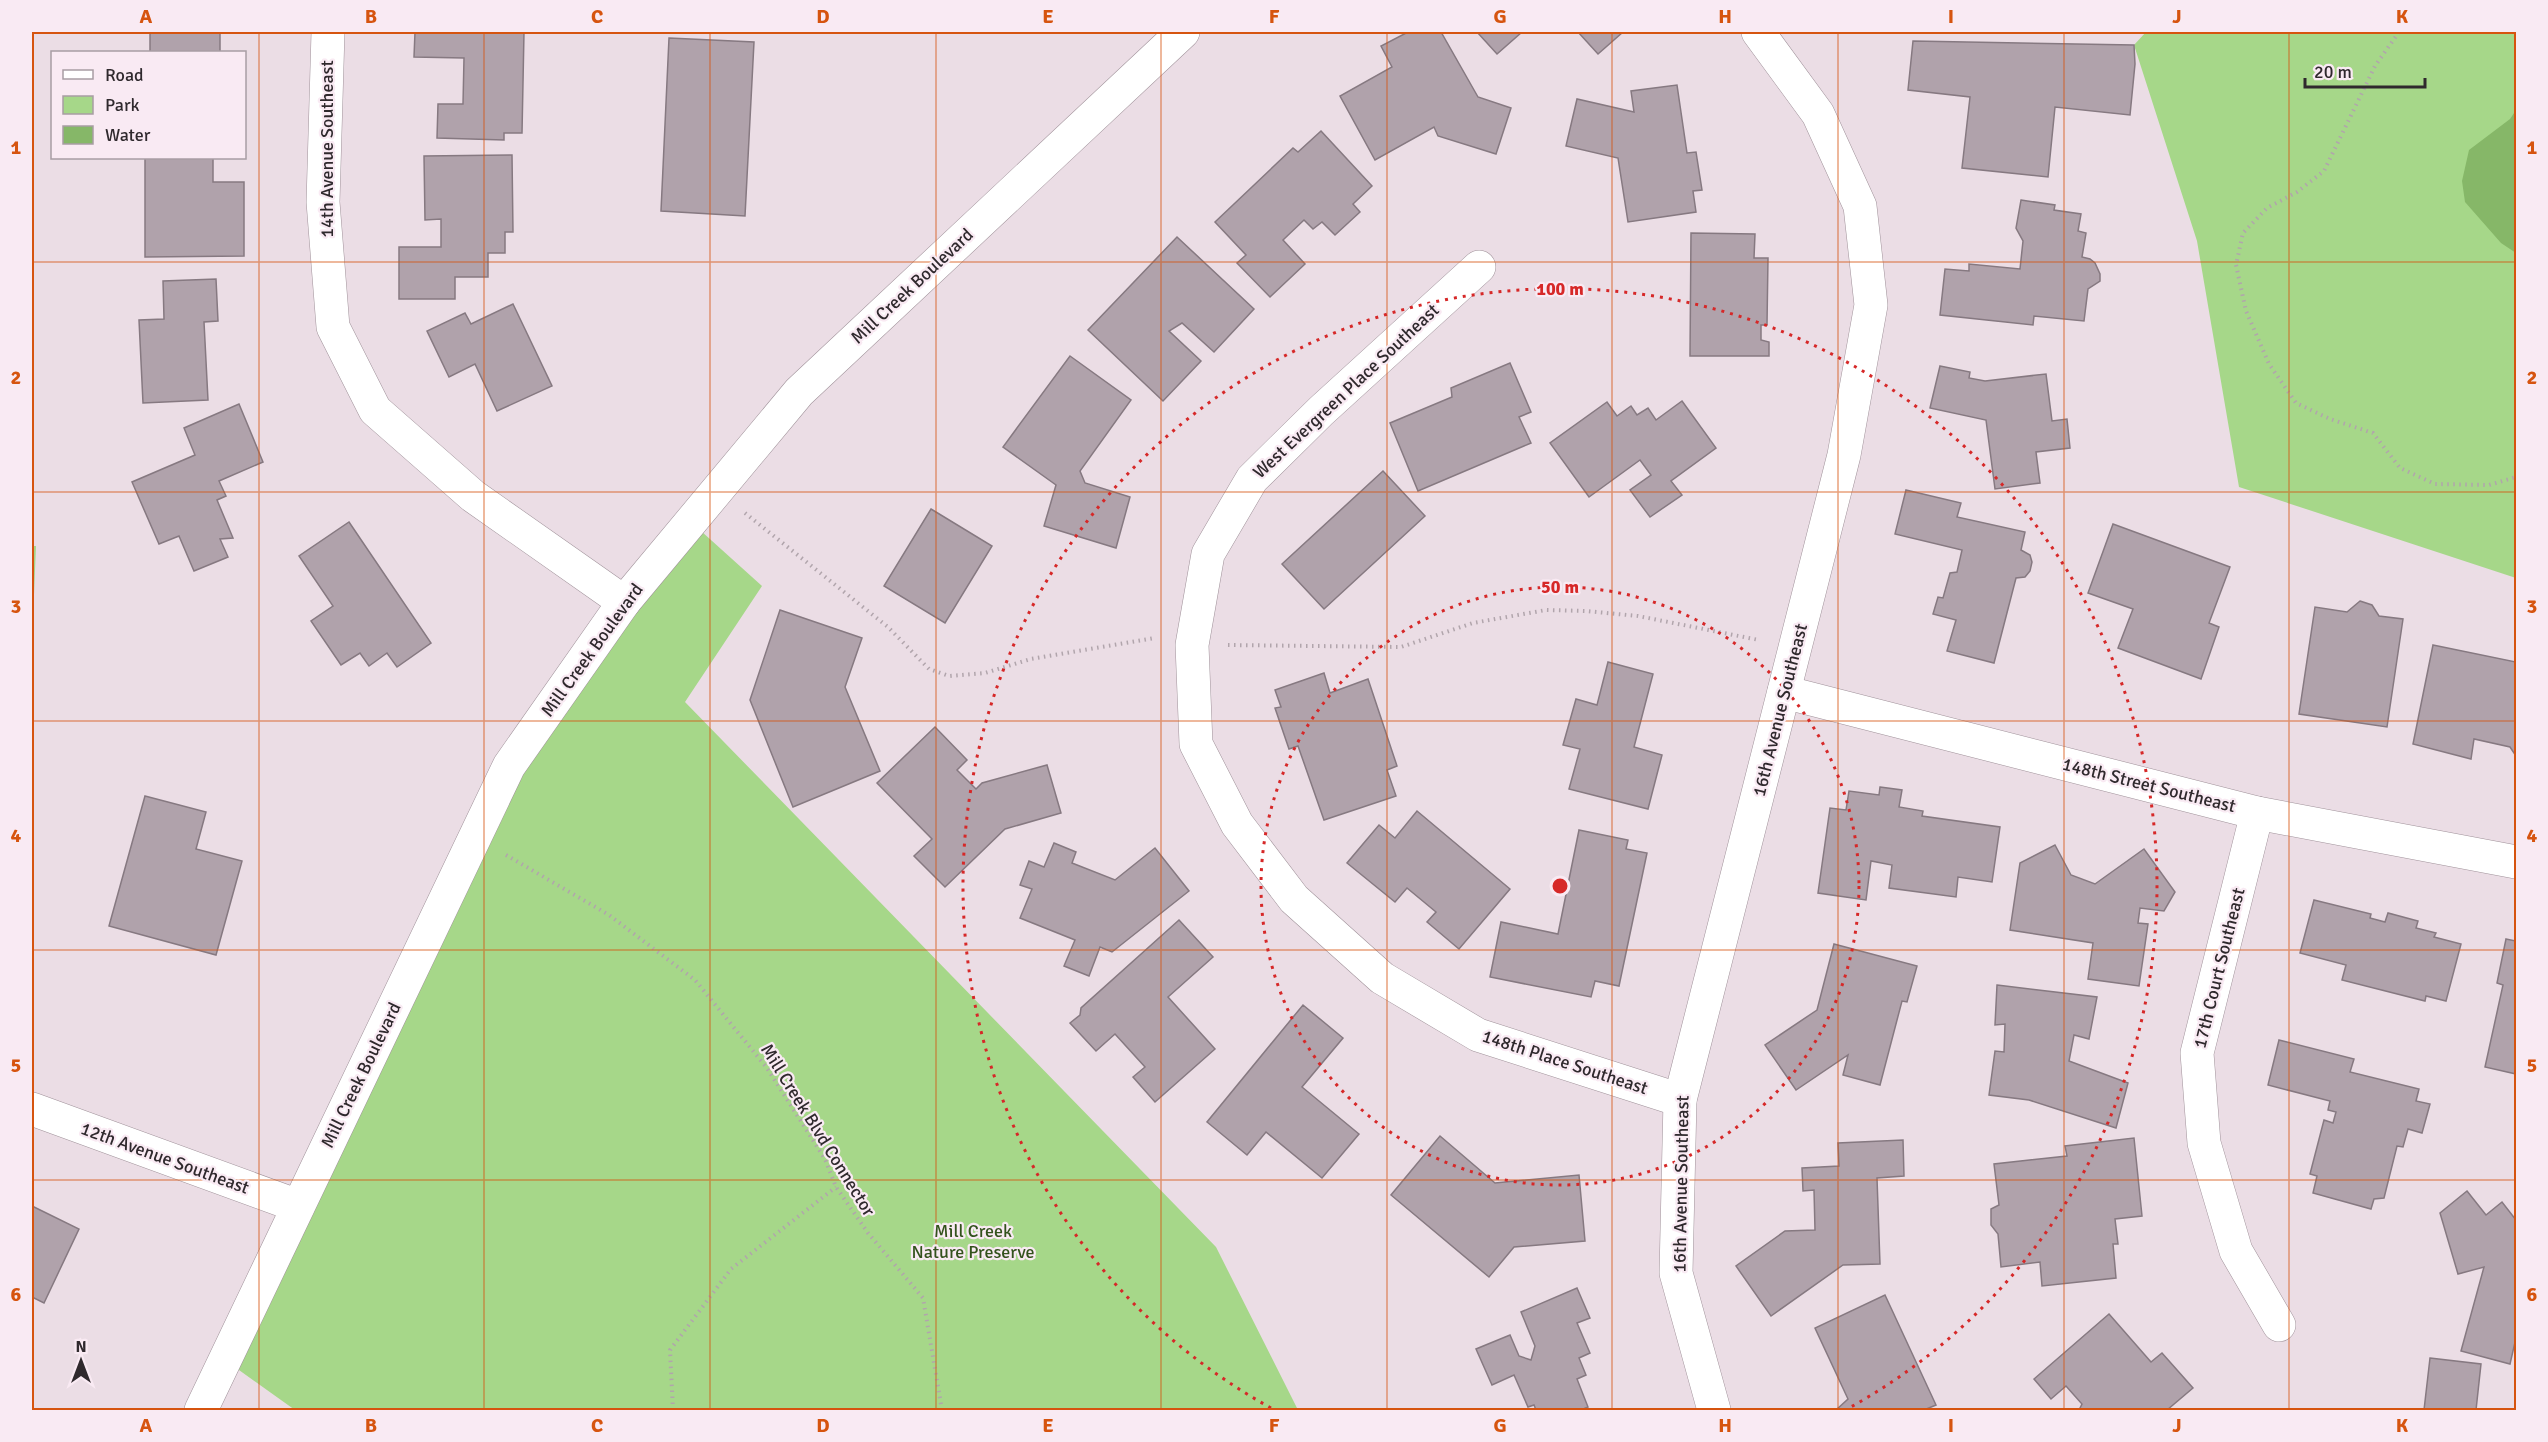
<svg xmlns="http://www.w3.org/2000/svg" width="2548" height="1442" font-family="Signika,sans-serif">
	<rect width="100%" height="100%" fill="#ebdde5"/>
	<g fill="#a6d789">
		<polygon points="2146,32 2516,32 2516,578 2239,487 2197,241 2134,45"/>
		<polygon points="691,522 762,586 685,702 1216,1247 1298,1410 295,1410 225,1360 509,766"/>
		<polygon points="32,546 36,546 32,643"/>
	</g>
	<polygon fill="#86b768" points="2516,110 2516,253 2501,243 2465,202 2462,181 2469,150 2510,119"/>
	<g fill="#b0a2ab" stroke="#867981" stroke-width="1.5">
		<rect x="150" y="32" width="70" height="20"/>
		<polygon points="415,32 524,32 522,133 504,133 504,140 437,138 438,104 463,104 464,58 414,57"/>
		<polygon points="1408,32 1441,32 1478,97 1511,108 1496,154 1438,136 1434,127 1375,160 1340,96 1392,67 1381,46"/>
		<polygon points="1477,32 1522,32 1497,54"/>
		<polygon points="1578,32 1623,32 1598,54"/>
		<polygon points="669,38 754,42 745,216 661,211"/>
		<polygon points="1913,41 2134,45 2135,64 2130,115 2055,107 2048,177 1962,168 1970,97 1908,90"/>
		<polygon points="1677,85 1687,153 1696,152 1702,190 1693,191 1696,212 1628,222 1618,158 1566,146 1577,99 1634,112 1631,91"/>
		<polygon points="1321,131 1372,186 1353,204 1360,212 1335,235 1322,222 1313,229 1304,220 1283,240 1305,264 1270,297 1237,263 1246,255 1215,222 1293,148 1298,152"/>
		<polygon points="512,155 513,232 505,232 505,253 488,253 488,277 455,277 455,299 399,299 399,247 441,247 441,219 425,220 424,156"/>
		<polygon points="145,158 213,158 213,182 244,182 244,256 145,257"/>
		<polygon points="2021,200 2055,205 2054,210 2081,214 2078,231 2086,233 2082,257 2090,259 2095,263 2100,274 2100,281 2088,289 2084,321 2034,316 2033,325 1940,315 1945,269 1969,271 1969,264 2020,269 2023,241 2016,228"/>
		<polygon points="1691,233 1755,234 1754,258 1768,258 1767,325 1761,325 1761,340 1769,342 1769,356 1690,356"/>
		<polygon points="1177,237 1254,309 1214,352 1182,323 1169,331 1201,361 1163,401 1088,330"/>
		<polygon points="216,279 218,321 204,322 208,400 143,403 139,320 164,319 163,281"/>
		<polygon points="513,304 552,386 497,411 475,364 449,377 427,331 465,313 471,324"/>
		<polygon points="1070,356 1131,400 1080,471 1085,483 1130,497 1116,548 1044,526 1056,485 1003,447"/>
		<polygon points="1510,363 1531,412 1519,417 1531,443 1418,491 1390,423 1452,397 1451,388"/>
		<polygon points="1940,366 1970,372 1969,378 1985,381 2046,374 2052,421 2067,419 2070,448 2036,452 2040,483 1995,489 1986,420 1930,408"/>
		<polygon points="1682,401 1716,448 1671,481 1682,495 1650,517 1630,490 1651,475 1640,460 1589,497 1550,443 1607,402 1617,416 1631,406 1637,415 1648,408 1656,420"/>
		<polygon points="239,404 263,462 219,481 226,496 217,500 233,538 220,539 228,557 194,571 179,536 159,544 132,482 195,455 184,428"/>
		<polygon points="1383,471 1425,516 1324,609 1282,564"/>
		<polygon points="1906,490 1961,503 1957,517 2025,532 2021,550 2030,555 2032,562 2030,571 2025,577 2016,578 1994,663 1947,651 1956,620 1933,614 1938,597 1943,598 1950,573 1957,572 1962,550 1895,534"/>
		<polygon points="931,509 992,546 945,623 884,586"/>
		<polygon points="349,522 431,643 397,667 387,653 369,666 360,653 341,665 311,621 333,606 299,556"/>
		<polygon points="2113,524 2230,567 2209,623 2219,627 2201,679 2118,648 2133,609 2088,593"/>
		<polygon points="2360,601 2372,605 2379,616 2403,619 2387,727 2299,714 2315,607 2347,612"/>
		<polygon points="780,610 862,638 845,687 880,771 793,807 750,700"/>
		<polygon points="2433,645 2516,662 2516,756 2510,747 2474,739 2471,759 2413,744"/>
		<polygon points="1608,662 1653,674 1634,747 1662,755 1648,809 1569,789 1580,749 1563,745 1576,699 1597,705"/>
		<polygon points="1324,673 1330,693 1368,679 1397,766 1387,770 1396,796 1324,820 1298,746 1289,749 1275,708 1281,707 1275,690"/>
		<polygon points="935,727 967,760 957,770 976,789 982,783 1047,765 1061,813 1005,829 945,887 914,856 932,839 877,783"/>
		<polygon points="1880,787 1902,790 1899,807 1923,811 1922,816 2000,827 1992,882 1958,877 1956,897 1889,888 1892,865 1871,861 1866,900 1818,893 1830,808 1846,810 1849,791 1879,795"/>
		<polygon points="145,796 206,812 196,849 242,861 216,955 109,926"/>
		<polygon points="1417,811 1510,889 1459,949 1427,922 1436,912 1407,888 1395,902 1347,863 1379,825 1395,838"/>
		<polygon points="1579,830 1628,840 1626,849 1647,853 1619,986 1595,981 1591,997 1490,977 1501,922 1558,934"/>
		<polygon points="1054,843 1076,852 1072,863 1115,880 1155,848 1189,891 1112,952 1100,947 1089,976 1064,966 1075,940 1020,918 1032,889 1020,885 1029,861 1044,867"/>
		<polygon points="2055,845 2071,875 2095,884 2144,849 2175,892 2164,911 2140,908 2138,923 2148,924 2139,986 2088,979 2093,943 2010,930 2020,863"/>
		<polygon points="2314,900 2371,914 2370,918 2385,922 2388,913 2418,921 2416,928 2436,933 2434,937 2461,944 2446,1001 2426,996 2425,1001 2342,980 2346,965 2300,953"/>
		<polygon points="1179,920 1213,957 1168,997 1215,1049 1155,1102 1133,1077 1145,1067 1115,1034 1096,1051 1070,1023 1080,1015 1081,1008"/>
		<polygon points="2506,939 2516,941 2516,1074 2485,1067 2503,985 2497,983"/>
		<polygon points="1834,944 1917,966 1907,1002 1902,1001 1880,1085 1843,1075 1848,1055 1796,1090 1765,1045 1817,1010"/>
		<polygon points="1997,985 2097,997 2089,1039 2074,1035 2069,1061 2128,1083 2116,1128 2029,1100 1989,1095 1995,1051 2004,1052 2005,1024 1995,1025"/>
		<polygon points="1303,1005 1343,1038 1302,1087 1359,1134 1322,1178 1266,1132 1247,1155 1207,1122"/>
		<polygon points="2279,1040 2354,1059 2350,1072 2419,1089 2416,1101 2430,1104 2422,1133 2408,1129 2403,1147 2397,1146 2384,1198 2374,1199 2371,1209 2313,1193 2317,1176 2310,1174 2324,1120 2333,1123 2336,1112 2328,1110 2330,1101 2268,1085"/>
		<polygon points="1440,1136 1495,1183 1579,1175 1585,1241 1514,1247 1489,1277 1391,1195"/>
		<polygon points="2134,1138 2142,1216 2115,1219 2118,1244 2113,1244 2116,1278 2042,1286 2040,1262 2001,1267 1998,1234 1991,1225 1991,1209 1999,1205 1994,1164 2067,1156 2065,1146"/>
		<polygon points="1903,1140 1904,1176 1877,1178 1880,1264 1843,1265 1771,1316 1736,1266 1785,1231 1815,1230 1814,1190 1803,1191 1802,1168 1839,1166 1838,1143"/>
		<polygon points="2467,1191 2486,1215 2502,1202 2516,1220 2516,1338 2510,1364 2461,1351 2484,1267 2458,1274 2440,1213"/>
		<polygon points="32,1206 79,1229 44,1303 32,1297"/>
		<polygon points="1577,1288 1590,1318 1577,1323 1590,1353 1579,1358 1586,1375 1577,1379 1588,1407 1581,1410 1536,1410 1534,1405 1528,1407 1514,1375 1492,1385 1476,1349 1510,1335 1519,1356 1531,1360 1535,1346 1521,1312"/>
		<polygon points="1885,1295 1936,1405 1924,1410 1836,1410 1848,1399 1815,1328"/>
		<polygon points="2109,1314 2151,1362 2162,1353 2193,1388 2167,1410 2079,1410 2082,1404 2066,1386 2051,1399 2034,1379"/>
		<polygon points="2430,1358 2481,1364 2476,1410 2424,1410"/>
	</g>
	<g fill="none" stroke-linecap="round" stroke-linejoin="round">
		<defs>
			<g id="minor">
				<polyline points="328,32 323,202 333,327 375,410 473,496 624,602"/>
				<polyline points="1479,267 1321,411 1252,479 1208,554 1192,645 1196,744 1237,824 1294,899 1382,978 1478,1035 1680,1100"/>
				<polyline points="1784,692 2257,813 2516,862"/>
				<polyline points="2257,813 2197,1053 2204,1143 2236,1251 2279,1325"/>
				<polyline points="32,1109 298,1206"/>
				<polyline points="201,1410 509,766 624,602 799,392 1183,32"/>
				<polyline points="1714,1410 1676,1273 1680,1100 1844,455 1871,305 1860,206 1818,114 1758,32"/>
			</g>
		</defs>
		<use href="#minor" stroke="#a0929a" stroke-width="34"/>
		<g stroke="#b1a5ac" stroke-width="4" stroke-dasharray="1.5 4.5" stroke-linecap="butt">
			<polyline points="2399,32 2375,66 2324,171 2297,192 2267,208 2243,233 2236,265 2246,311 2269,364 2296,403 2330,419 2373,433 2400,468 2435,484 2489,485 2516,477"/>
			<polyline points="745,513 888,627 929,669 949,676 985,673 1031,659 1155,638"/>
			<polyline points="1228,645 1401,647 1473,623 1546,610 1586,611 1638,616 1759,640"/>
			<polyline points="506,855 609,915 695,980 767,1068 825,1159 836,1187 868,1233 923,1298 942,1410"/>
			<polyline points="673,1410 670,1350 731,1269 836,1187"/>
		</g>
		<use href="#minor" stroke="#fff" stroke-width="33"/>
	</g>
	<path fill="none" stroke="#d6540f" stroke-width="1.5" stroke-opacity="0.55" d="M 259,32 L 259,1410M 484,32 L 484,1410M 710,32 L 710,1410M 936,32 L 936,1410M 1161,32 L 1161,1410M 1387,32 L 1387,1410M 1612,32 L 1612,1410M 1838,32 L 1838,1410M 2064,32 L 2064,1410M 2289,32 L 2289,1410M 32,262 L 2516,262M 32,492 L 2516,492M 32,721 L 2516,721M 32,950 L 2516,950M 32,1180 L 2516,1180"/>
	<g fill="none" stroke="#d62828" stroke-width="3" stroke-dasharray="3 6">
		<circle cx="1560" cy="886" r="299"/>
		<path d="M1271 1408A597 597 0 1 1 1849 1408"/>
	</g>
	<g text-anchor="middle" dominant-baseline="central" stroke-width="4.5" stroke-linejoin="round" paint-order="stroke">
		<g font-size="18" fill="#2f292d" stroke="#f9eaf3">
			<text transform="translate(327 149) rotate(-90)">14th Avenue Southeast</text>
			<text transform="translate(912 286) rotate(-43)">Mill Creek Boulevard</text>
			<text transform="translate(1346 391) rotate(-43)">West Evergreen Place Southeast</text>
			<text transform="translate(592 650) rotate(-54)">Mill Creek Boulevard</text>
			<text transform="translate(1780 710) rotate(-76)">16th Avenue Southeast</text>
			<text transform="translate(2149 785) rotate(14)">148th Street Southeast</text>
			<text transform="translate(2219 968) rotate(-76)">17th Court Southeast</text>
			<text transform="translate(1565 1062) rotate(18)">148th Place Southeast</text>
			<text transform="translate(361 1075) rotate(-64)">Mill Creek Boulevard</text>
			<text transform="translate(818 1130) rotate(58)">Mill Creek Blvd Connector</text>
			<text transform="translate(165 1158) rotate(20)">12th Avenue Southeast</text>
			<text transform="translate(1681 1184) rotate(-89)">16th Avenue Southeast</text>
		</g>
		<g font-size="18" fill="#33521c" stroke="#f9eaf3">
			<text x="973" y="1231">Mill Creek<tspan x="973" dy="21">Nature Preserve</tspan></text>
		</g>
	</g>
	<circle cx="1560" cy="886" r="9" fill="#d62828" stroke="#f9eaf3" stroke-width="3"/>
	<g font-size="18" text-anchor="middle" font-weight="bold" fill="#d62828" stroke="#f9eaf3" stroke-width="4.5" stroke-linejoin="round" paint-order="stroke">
		<text x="1560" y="295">100 m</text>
		<text x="1560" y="593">50 m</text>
	</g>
	<rect width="2548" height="1442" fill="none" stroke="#f9eaf3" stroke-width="66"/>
	<rect x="51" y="51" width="195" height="108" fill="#f9eaf3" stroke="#a89da4" stroke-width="1.5"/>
	<rect x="63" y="70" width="30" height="9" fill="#ffffff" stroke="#a89da4" stroke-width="1.5"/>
	<text x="105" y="81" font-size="18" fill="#2f292d">Road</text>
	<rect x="63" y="96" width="30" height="18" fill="#a6d789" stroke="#a89da4" stroke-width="1.5"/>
	<text x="105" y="111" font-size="18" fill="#2f292d">Park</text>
	<rect x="63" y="126" width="30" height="18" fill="#86b768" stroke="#a89da4" stroke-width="1.5"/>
	<text x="105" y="141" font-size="18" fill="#2f292d">Water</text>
	<g transform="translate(81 1361)" stroke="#f9eaf3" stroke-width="4.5" paint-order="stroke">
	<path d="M0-4.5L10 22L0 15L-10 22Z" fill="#2f292d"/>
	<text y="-9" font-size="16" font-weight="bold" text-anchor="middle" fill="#2f292d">N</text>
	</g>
	<path d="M2305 78v9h120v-9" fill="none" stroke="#2f292d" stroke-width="3"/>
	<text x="2314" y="78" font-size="18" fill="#2f292d" stroke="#f9eaf3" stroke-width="4.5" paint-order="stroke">20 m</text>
	<rect x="33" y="33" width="2482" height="1376" fill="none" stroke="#d6540f" stroke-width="2"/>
	<g font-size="20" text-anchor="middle" font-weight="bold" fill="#d6540f">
		<text x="146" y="23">A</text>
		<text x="371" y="23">B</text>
		<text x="597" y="23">C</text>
		<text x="823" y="23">D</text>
		<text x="1048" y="23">E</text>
		<text x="1274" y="23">F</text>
		<text x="1500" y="23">G</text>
		<text x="1725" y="23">H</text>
		<text x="1951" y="23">I</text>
		<text x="2177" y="23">J</text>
		<text x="2402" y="23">K</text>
		<text x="16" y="154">1</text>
		<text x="2532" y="154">1</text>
		<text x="16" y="384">2</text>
		<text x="2532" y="384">2</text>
		<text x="16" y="613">3</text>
		<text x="2532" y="613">3</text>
		<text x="16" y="842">4</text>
		<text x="2532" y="842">4</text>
		<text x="16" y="1072">5</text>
		<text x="2532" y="1072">5</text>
		<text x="16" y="1301">6</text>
		<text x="2532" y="1301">6</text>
		<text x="146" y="1432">A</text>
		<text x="371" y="1432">B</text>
		<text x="597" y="1432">C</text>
		<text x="823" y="1432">D</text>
		<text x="1048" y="1432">E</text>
		<text x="1274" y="1432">F</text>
		<text x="1500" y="1432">G</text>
		<text x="1725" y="1432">H</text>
		<text x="1951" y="1432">I</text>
		<text x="2177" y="1432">J</text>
		<text x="2402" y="1432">K</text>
	</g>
</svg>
